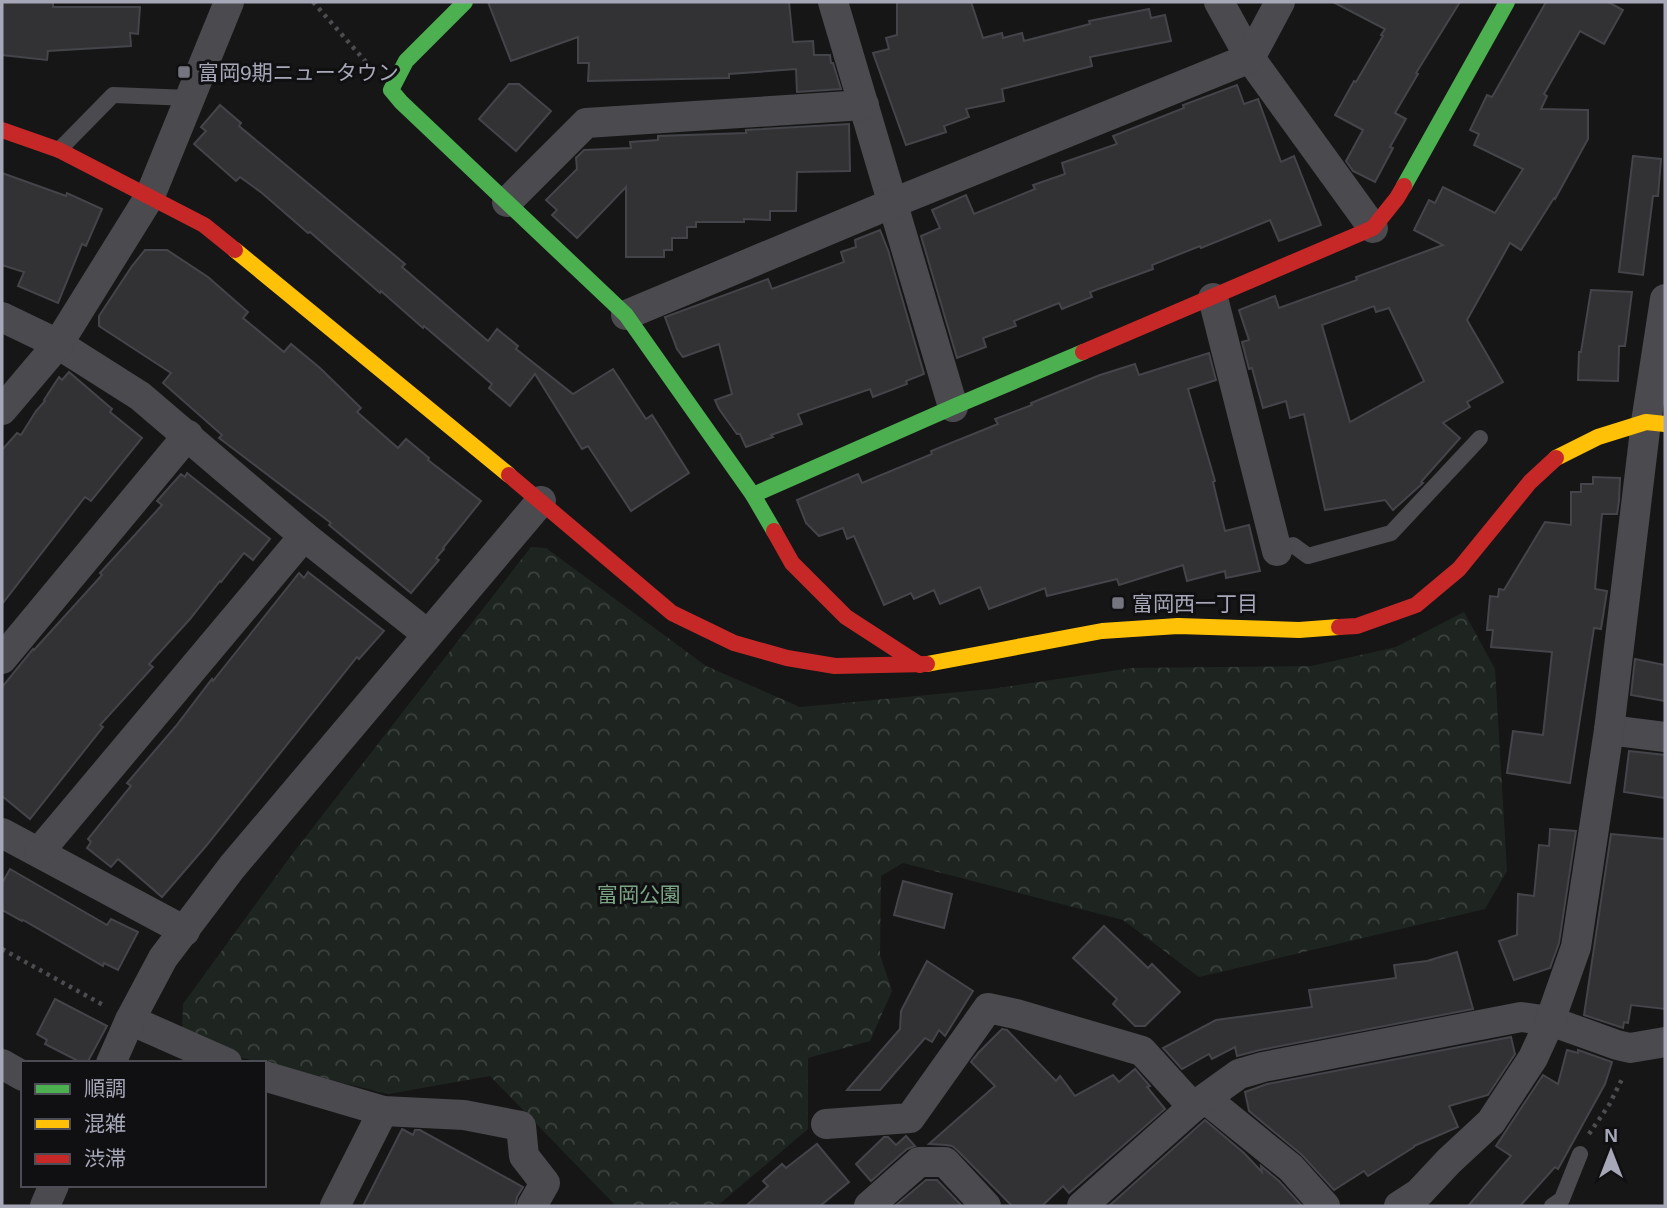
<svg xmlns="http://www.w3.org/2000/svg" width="1667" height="1208" font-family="Arial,'Noto Sans JP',sans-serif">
	<defs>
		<pattern id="forest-crowns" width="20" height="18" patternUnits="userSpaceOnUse" patternTransform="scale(1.75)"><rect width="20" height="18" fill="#1e2520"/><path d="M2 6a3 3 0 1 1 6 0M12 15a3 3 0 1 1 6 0" fill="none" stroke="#3c423e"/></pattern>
	</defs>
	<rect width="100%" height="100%" fill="#161616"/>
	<polygon fill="url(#forest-crowns)" points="531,547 546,548 706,666 800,707 991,689 1132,668 1311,666 1396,647 1464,612 1495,669 1507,871 1485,909 1199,977 1123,920 903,863 881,876 880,955 892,991 870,1041 808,1058 808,1129 717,1206 616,1206 490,1076 388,1094 219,1052 182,1031 183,1004 290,857"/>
	<g fill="#323234" stroke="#44454a" stroke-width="2" fill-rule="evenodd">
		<polygon points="2,2 53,2 53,7 140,7 138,34 130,33 131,46 48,51 47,60 2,55"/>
		<polygon points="488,2 789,2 793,42 813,41 814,55 830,55 831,63 833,63 841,89 797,92 796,69 729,74 729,78 588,81 589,63 578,63 578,37 511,61"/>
		<polygon points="897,2 971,2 983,38 1002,33 1003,38 1022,33 1024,41 1090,24 1089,21 1149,9 1151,18 1165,15 1171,41 1090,57 1092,66 1002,89 1004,101 966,109 969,117 944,126 946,132 906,145 873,53 889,49 886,38 897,35"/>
		<polygon points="1333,2 1460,2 1416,73 1418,74 1395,113 1406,119 1390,147 1393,148 1375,182 1353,171 1346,161 1363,130 1335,115 1354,81 1356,82 1383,36 1381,35 1385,29"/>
		<path d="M 1546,2 L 1608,2 L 1623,10 L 1604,44 L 1580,31 L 1544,94 L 1547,96 L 1541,109 L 1588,110 L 1588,139 L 1555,199 L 1554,198 L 1521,250 L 1510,243 L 1467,320 L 1503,382 L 1467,402 L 1470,407 L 1443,423 L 1460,438 L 1421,482 L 1423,483 L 1393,510 L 1385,500 L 1325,510 L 1304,414 L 1290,418 L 1286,401 L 1263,408 L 1252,368 L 1249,369 L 1242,342 L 1249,340 L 1239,310 L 1275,296 L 1279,308 L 1357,280 L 1356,277 L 1443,245 L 1414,230 L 1429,200 L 1435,203 L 1443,187 L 1495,213 L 1523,169 L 1474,145 L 1479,134 L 1470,130 L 1487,95 L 1492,97 ZM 1374,306 L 1376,312 L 1389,308 L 1424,381 L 1350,422 L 1322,325 Z"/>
		<polygon points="509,84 519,84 551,111 516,151 479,119"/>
		<polygon points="1237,85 1244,104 1258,99 1281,162 1294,156 1321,225 1279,241 1270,220 1201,248 1200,246 1152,265 1153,269 1090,292 1092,297 1062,309 1059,303 1014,321 1016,326 983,338 986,347 957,358 921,236 940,228 932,210 966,195 974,214 1035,189 1033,185 1065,174 1062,163 1117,144 1113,136 1184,108 1183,105"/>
		<polygon points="220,105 241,123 239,126 405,264 402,267 488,341 497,329 518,346 516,349 573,394 613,369 646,419 652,415 689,473 631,511 588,446 582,449 535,374 510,406 489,388 492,384 424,326 423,328 381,291 380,293 310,232 308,233 262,193 240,177 236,181 194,144 206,131 201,127"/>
		<polygon points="849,124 850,171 797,172 796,211 770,211 770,220 744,219 744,222 696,222 696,227 687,227 687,238 672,238 672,250 664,250 664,257 626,257 626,187 577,238 552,215 557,210 546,200 577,169 576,158 584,150 631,148 630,142 658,140 658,136 746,133 746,130"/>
		<polygon points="1633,156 1661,159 1658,196 1653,196 1643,275 1619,272"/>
		<polygon points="2,173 66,196 67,193 102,209 86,246 82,244 58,303 18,286 24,272 2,265"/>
		<polygon points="880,230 888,250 924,374 906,381 907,384 873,397 870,389 798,414 802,424 771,435 773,437 746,447 740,434 737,434 719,409 715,400 732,394 719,344 683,357 677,349 665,317 768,279 772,289 844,262 841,252 856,247 855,240"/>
		<polygon points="145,250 167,250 208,277 248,312 243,318 284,352 291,344 320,368 361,408 357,412 398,448 406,439 429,458 428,460 481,501 443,548 444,549 436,558 439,560 411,593 329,525 331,523 219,438 222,435 163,383 171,373 99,326 99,316 132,266"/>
		<polygon points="1591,290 1632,292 1625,346 1619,346 1618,381 1578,380 1579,352 1581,352"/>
		<polygon points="1209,353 1216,380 1188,389 1215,481 1213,482 1225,531 1249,525 1260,571 1226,578 1225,571 1187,581 1183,565 1119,585 1117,579 1047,596 1045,588 989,609 980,587 940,604 934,590 914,599 911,593 884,605 854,536 847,539 843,528 819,536 806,523 797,500 858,474 862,483 932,454 931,451 998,424 995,419 1032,405 1031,403 1100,375 1135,364 1139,375"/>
		<polygon points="69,372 112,409 110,412 142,438 91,501 85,497 2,604 2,450 17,433 21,435 36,411 45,401 44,400 59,377 62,380"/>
		<polygon points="187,473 270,539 253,560 244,553 221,582 220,581 190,619 149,664 153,667 100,725 103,727 30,819 2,796 2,687 33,649 34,650 102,575 100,573 162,505 157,501 181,474 185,477"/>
		<polygon points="1593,477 1620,478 1619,501 1617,514 1602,514 1595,589 1607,591 1601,629 1594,628 1570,783 1507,773 1513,731 1543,735 1552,652 1491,647 1493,630 1487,630 1490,596 1498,597 1499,589 1504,590 1545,522 1571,525 1571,492 1581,492 1581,484 1593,484"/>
		<polygon points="308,572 384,631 359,659 357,657 206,846 162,897 118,859 111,867 87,848 91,842 88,839 131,786 127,783 176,726 212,679 213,681 299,573 304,578"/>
		<polygon points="1635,659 1665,665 1665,701 1631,695"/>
		<polygon points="1629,751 1665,755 1665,798 1624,792"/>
		<polygon points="1550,829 1576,831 1559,943 1550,968 1514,980 1499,941 1517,935 1518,894 1534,896 1539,845 1549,846"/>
		<polygon points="1611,834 1665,839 1665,1009 1631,1005 1628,1023 1624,1022 1623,1028 1584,1015"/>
		<polygon points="10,869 107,925 111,919 138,932 118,970 104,963 103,966 23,920 22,921 2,910 2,883"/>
		<polygon points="903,881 952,894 944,928 894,915"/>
		<polygon points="1104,926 1148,968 1152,964 1180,992 1145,1026 1135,1026 1113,1004 1117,999 1073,958"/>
		<polygon points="1457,952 1473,1009 1260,1050 1237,1056 1235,1047 1212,1059 1209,1054 1182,1069 1163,1048 1216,1020 1312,1007 1309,990 1396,978 1394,965 1427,961"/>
		<polygon points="927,961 973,991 945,1036 939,1030 932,1042 925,1038 880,1090 847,1090 900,1029 901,1011"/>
		<polygon points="55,999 107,1026 87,1063 82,1063 45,1044 47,1040 37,1034"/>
		<polygon points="1002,1029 1007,1030 1056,1081 1060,1076 1075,1096 1113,1075 1119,1082 1135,1069 1150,1086 1147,1087 1165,1109 1069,1193 1063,1186 1042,1206 1012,1206 957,1150 952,1146 946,1145 929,1144 995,1086 971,1062 979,1052"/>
		<polygon points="1511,1037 1515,1054 1488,1095 1449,1106 1458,1127 1414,1146 1414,1147 1368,1176 1364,1171 1334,1190 1302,1155 1249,1111 1245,1092 1267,1084"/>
		<polygon points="1567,1050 1578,1053 1578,1050 1612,1062 1605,1084 1558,1169 1555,1167 1520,1206 1468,1206 1511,1156 1496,1146 1543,1075 1558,1084"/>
		<polygon points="1205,1120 1244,1153 1262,1172 1261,1166 1279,1181 1302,1206 1111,1206 1110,1205"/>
		<polygon points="402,1129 413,1135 415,1130 420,1130 523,1187 517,1197 515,1206 363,1206"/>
		<polygon points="906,1136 915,1146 907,1149 871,1181 856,1164 884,1137 888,1137 896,1145"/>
		<polygon points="817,1144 849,1182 820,1206 746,1206 768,1186 763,1181 782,1164 786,1168"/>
		<polygon points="926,1180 937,1180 962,1206 895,1206"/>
	</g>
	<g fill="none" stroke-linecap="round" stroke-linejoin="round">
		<g stroke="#4c4c51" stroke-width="4.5" stroke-dasharray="3.5 5" stroke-linecap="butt">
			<polyline points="313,2 367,63"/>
			<polyline points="2,949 105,1006"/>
			<polyline points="1589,1134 1609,1105 1622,1079"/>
		</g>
		<g stroke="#4a4a4f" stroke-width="16">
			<polyline points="59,150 113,95 190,98"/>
			<polyline points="1277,551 1293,545 1308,556 1391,533 1480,438"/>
			<polyline points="1552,1206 1562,1199 1580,1154"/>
		</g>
		<g stroke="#4a4a4f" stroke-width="30">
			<polyline points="833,2 953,407"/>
			<polyline points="1219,2 1250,58 1373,228"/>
			<polyline points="507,202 586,123 864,105"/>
			<polyline points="1213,298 1277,551"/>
			<polyline points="626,315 893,203 1250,58 1280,2"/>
			<polyline points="2,317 58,344 140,396 304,536 427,634"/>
			<polyline points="2,410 58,344 150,196 229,2"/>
			<polyline points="2,659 188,435"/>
			<polyline points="1609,730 1665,737"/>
			<polyline points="2,833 185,931"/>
			<polyline points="39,852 304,536"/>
			<polyline points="130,1020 227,1063"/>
			<polyline points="111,1063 130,1020 163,958 232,867 541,501"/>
			<polyline points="2,1064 23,1076"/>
			<polyline points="264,1076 383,1111 464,1115 521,1126 524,1156 545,1183 532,1206"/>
			<polyline points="1206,1099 1291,1168 1325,1206"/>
			<polyline points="826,1124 910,1118 988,1008 1016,1014 1142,1051 1193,1107"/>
			<polyline points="45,1206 54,1185"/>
			<polyline points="335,1206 383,1111"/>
			<polyline points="869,1206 919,1162 945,1162 986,1206"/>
			<polyline points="1082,1206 1193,1107 1239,1074 1263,1067 1521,1017 1550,1021 1617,1045 1630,1048 1665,1042"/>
			<polyline points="1399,1206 1419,1193 1449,1161 1491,1122 1533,1058 1550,1021 1576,947 1609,730 1646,422 1665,299"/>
		</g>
		<g stroke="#4caf50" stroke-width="16">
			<polyline points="465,2 406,61 391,90 401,102 626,315 753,495 774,531"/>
			<polyline points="1404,186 1507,2"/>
			<polyline points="753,495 953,407 1083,352"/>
		</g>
		<g stroke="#ffc107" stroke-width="16">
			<polyline points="235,250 509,475"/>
			<polyline points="1556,458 1598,437 1646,422 1665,424"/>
			<polyline points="927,664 1102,631 1178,626 1299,630 1339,627"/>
		</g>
		<g stroke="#c62828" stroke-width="16">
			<polyline points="2,130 59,150 204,225 235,250"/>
			<polyline points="1083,352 1373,228 1397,198 1404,186"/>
			<polyline points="509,475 672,613 734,643 787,658 835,666 927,664"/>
			<polyline points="774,531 792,563 846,617 920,665"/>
			<polyline points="1339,627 1357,626 1416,605 1459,569 1530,482 1556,458"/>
		</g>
	</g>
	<g fill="#74757f" stroke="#101012" stroke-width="2.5">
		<rect x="177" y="65" width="14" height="14" rx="3.5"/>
		<rect x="1111" y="596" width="14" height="14" rx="3.5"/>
	</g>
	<g text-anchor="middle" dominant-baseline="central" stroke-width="6" stroke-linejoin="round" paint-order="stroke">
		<g font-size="21" fill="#a6a8b8" stroke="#101012" text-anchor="start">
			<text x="198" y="72">富岡9期ニュータウン</text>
			<text x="1132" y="603">富岡西一丁目</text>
		</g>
		<g font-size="21" fill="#7ba485" stroke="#101012">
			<text x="639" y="894">富岡公園</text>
		</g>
	</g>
	<rect width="1667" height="1208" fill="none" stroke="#a6a8b8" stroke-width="7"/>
	<rect x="21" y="1061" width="245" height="126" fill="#101012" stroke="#4c4d54" stroke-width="2"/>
	<rect x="35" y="1084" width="35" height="10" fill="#4caf50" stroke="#4c4d54" stroke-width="2"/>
	<text x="84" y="1096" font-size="21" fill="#a6a8b8">順調</text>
	<rect x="35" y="1119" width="35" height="10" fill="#ffc107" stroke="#4c4d54" stroke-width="2"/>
	<text x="84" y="1131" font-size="21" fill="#a6a8b8">混雑</text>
	<rect x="35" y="1154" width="35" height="10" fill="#c62828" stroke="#4c4d54" stroke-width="2"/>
	<text x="84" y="1166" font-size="21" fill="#a6a8b8">渋滞</text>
	<g transform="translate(1611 1152)" stroke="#101012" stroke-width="5" paint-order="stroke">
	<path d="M0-5L12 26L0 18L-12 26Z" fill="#a6a8b8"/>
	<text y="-10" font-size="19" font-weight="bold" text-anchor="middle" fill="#a6a8b8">N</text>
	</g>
</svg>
